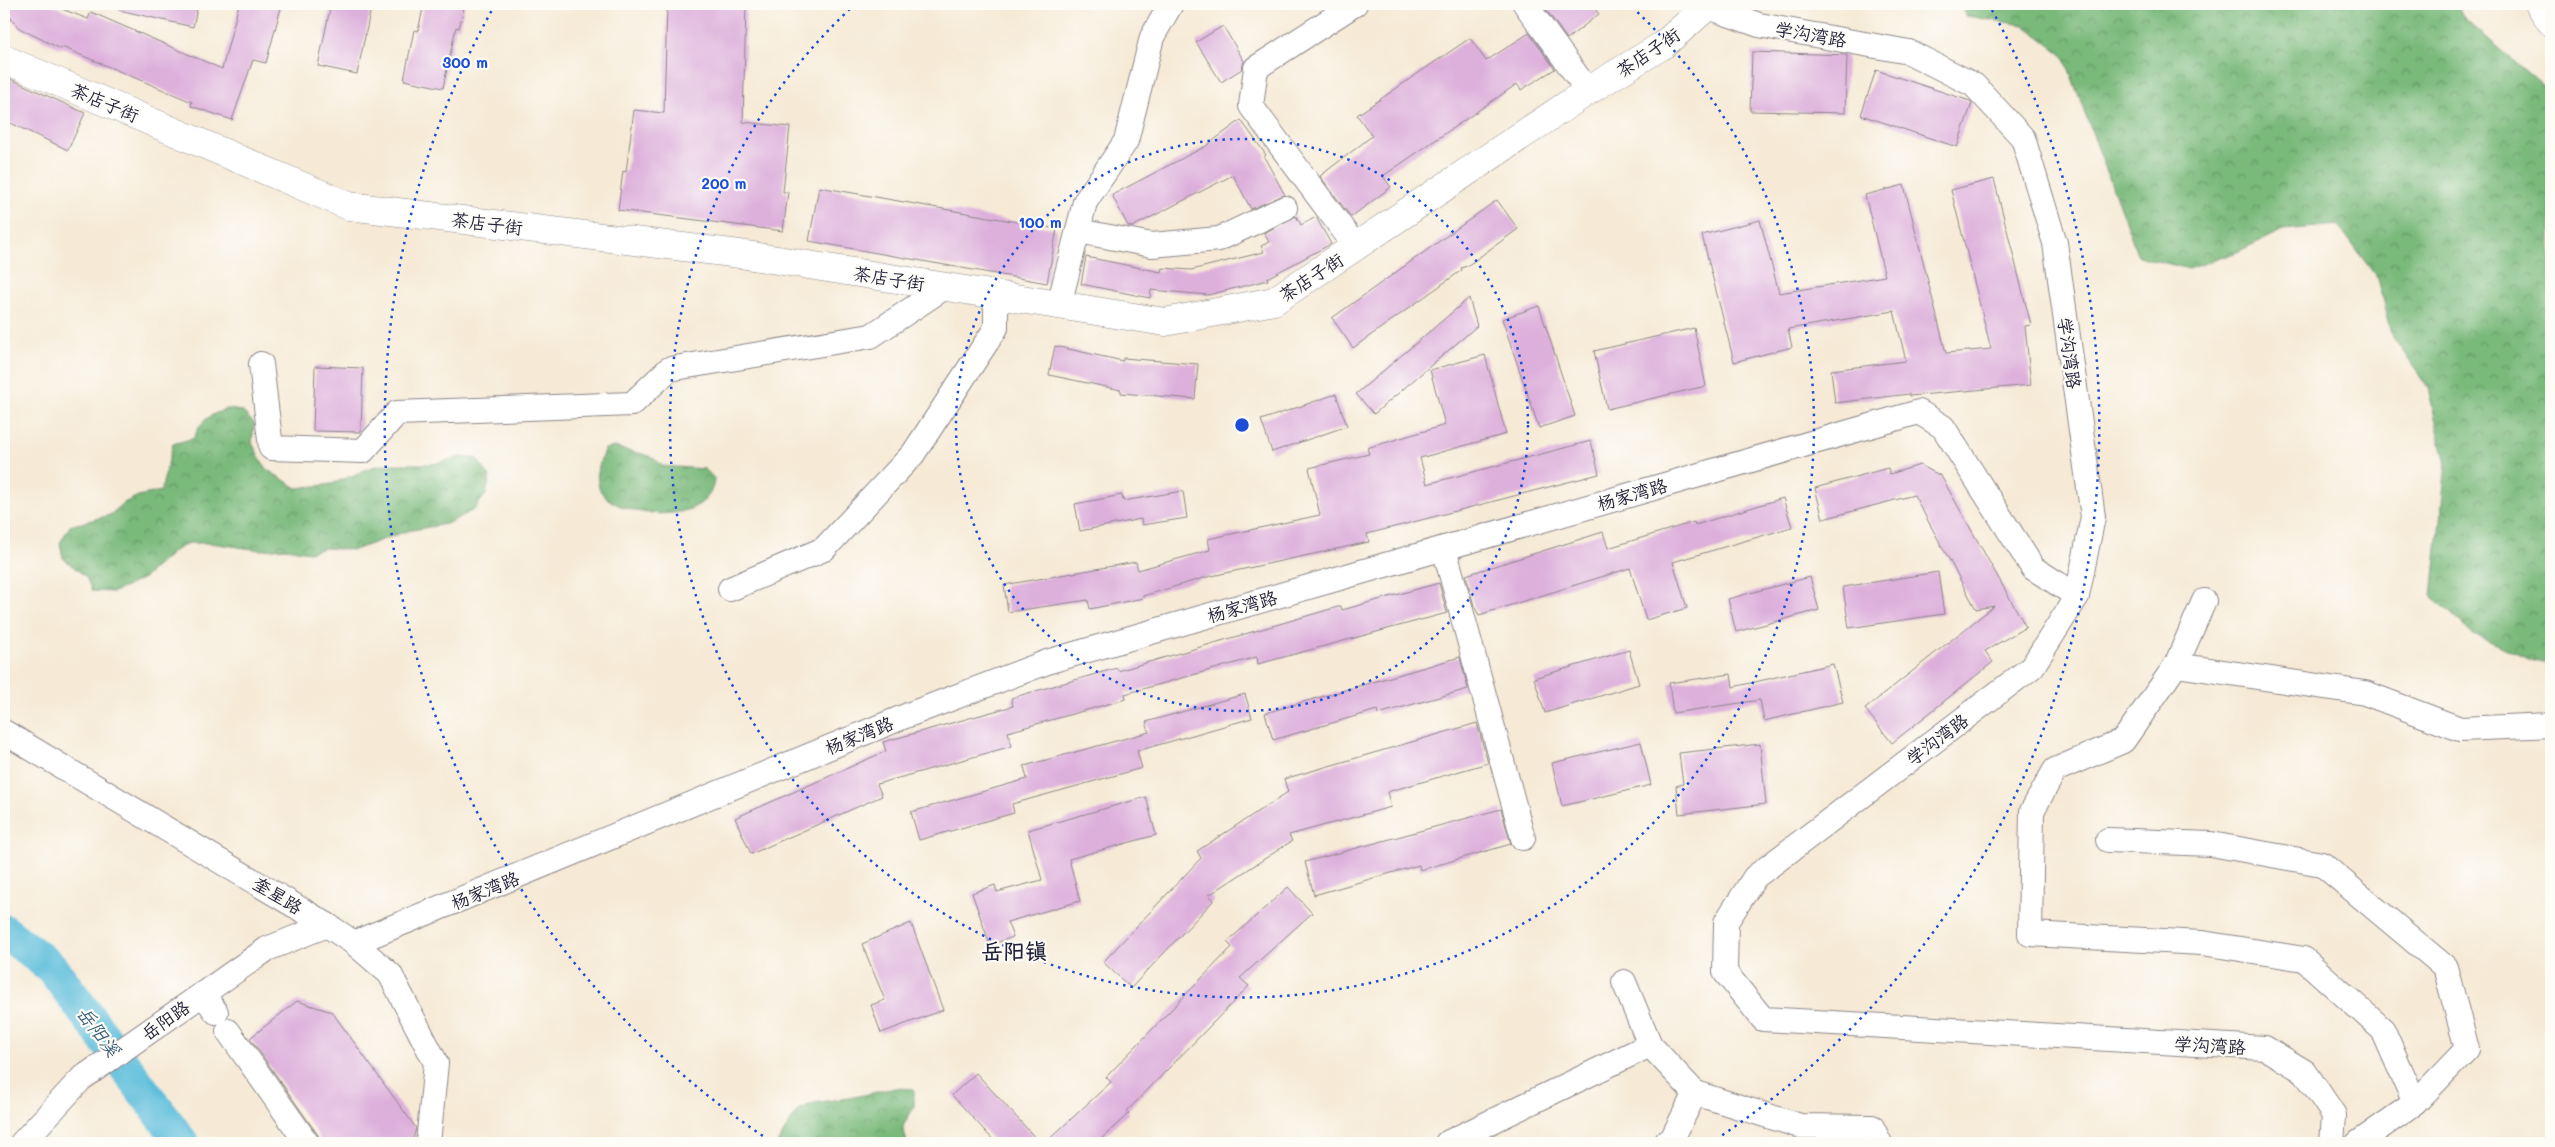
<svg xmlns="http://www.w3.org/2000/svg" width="2555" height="1147" font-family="Mali,'LXGW WenKai TC',sans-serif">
	<defs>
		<pattern id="forest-crowns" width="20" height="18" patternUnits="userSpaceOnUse" patternTransform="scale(1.25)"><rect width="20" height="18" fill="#79b97a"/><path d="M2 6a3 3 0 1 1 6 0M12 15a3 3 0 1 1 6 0" fill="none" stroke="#639665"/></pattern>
	</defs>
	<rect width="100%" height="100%" fill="#fdfcf7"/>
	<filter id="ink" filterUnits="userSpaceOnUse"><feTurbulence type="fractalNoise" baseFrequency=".02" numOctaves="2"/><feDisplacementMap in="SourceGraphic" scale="10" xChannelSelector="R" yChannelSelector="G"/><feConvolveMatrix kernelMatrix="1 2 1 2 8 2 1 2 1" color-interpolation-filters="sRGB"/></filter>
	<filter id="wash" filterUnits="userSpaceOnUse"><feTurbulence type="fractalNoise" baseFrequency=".0096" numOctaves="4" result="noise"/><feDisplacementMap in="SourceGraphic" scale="20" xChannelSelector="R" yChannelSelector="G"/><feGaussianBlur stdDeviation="1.12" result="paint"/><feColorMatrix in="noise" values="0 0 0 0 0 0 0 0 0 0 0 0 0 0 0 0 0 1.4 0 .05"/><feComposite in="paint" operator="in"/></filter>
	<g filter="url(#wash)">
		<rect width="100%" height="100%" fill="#f6ead6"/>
		<g fill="url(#forest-crowns)" stroke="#4e6e5a">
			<polygon points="1962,4 2456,4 2464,18 2551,93 2551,665 2531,660 2472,633 2432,596 2446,464 2428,388 2393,337 2378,279 2338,225 2283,230 2237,252 2189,269 2138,256 2064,56 2024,25 1966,16"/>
			<path d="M 227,409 L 242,411 L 254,423 L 252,443 L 266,469 L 297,488 L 332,484 L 372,467 L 388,464 L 433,464 L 461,457 L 477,459 L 490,477 L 486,494 L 474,510 L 446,524 L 407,531 L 354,550 L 325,548 L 309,552 L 286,548 L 260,550 L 210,543 L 189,543 L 174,551 L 145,577 L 126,587 L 113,592 L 92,591 L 86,577 L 63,558 L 60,543 L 70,526 L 110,515 L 124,503 L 138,496 L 161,491 L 173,444 L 194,438 C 201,420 209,415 227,409 Z"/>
			<path d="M 615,447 C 632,454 650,451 662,466 L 705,469 L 714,478 C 712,531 607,517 599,487 C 595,473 600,461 605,449 Z"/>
			<polygon points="895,1088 914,1089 914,1107 903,1126 907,1143 777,1143 798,1110 814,1103 854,1097"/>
		</g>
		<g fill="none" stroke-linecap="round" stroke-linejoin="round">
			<polyline stroke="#5dbedb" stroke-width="34" points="4,931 52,968 182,1143"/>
		</g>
		<g id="blocks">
			<g fill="#ddb0dc">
				<polygon points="4,4 49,4 88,19 91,12 222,69 239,4 282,4 266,63 253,60 232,120 191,106 192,102 62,47 61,49 19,28 4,9"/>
				<polygon points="119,4 198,4 193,27 119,10"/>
				<polygon points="331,4 352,4 371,8 357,74 318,66"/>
				<polygon points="424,4 465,4 459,28 456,27 443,88 404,80 414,30 418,31"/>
				<polygon points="667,4 746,4 743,122 790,127 783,192 788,192 783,231 618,210 623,171 626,172 634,110 664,113"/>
				<polygon points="1542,4 1591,4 1599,14 1567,39"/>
				<polygon points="1223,26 1244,61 1242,69 1221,82 1196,42"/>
				<polygon points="1529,33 1555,69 1521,90 1517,84 1383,176 1391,187 1351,217 1320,176 1372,136 1357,115 1470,38 1486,61"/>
				<polygon points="1752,52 1847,55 1845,113 1750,111"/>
				<polygon points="1876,70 1970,101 1972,103 1957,147 1861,115"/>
				<polygon points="4,76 85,113 68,150 4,120"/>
				<polygon points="1241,120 1266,155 1264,157 1285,195 1251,209 1233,175 1132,227 1128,226 1112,195 1206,146"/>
				<polygon points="1994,179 2031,325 2025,326 2031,385 1909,396 1909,394 1835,403 1831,370 1906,361 1894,311 1788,329 1792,347 1734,362 1702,235 1760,220 1779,293 1885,276 1865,195 1904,185 1946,353 1991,349 1951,190"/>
				<polygon points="819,187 1057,229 1047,283 809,241"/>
				<polygon points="1497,200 1518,229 1467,266 1461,268 1462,270 1353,348 1332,318"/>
				<polygon points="1296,216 1301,225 1316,217 1331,244 1267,278 1268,280 1208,295 1151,290 1150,298 1081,284 1086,257 1161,272 1162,268 1191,270 1264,252 1261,246 1269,242 1264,233"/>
				<polygon points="1469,298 1477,326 1374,414 1356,394"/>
				<polygon points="1539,306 1575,416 1539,428 1502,319"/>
				<polygon points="1694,328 1706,386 1607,409 1594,351"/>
				<polygon points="1055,346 1123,361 1123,358 1198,364 1195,399 1121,393 1121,390 1049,375"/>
				<polygon points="1485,355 1506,434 1420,458 1427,484 1591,441 1599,474 1367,534 1369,542 1207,577 1143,596 1143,598 1090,609 1088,600 1008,612 1004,585 1136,562 1138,570 1210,550 1208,539 1320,515 1309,468 1369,454 1367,448 1445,425 1430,370"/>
				<polygon points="315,366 363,368 361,432 313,431"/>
				<polygon points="1336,394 1347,426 1272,452 1261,420"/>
				<polygon points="1920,465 1941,476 2026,627 1985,651 1993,662 1892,743 1865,709 1994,606 1976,609 1914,495 1823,519 1815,488 1888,468 1890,474"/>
				<polygon points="1183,491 1187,518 1142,525 1141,519 1080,531 1075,504 1122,495 1123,501"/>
				<polygon points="1783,498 1792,527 1673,562 1687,608 1646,620 1630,568 1479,615 1474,606 1466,575 1603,532 1608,548 1694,522 1695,525"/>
				<polygon points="1938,572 1944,614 1849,628 1843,587"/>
				<polygon points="1810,577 1819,610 1736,632 1728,599"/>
				<polygon points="1439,583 1447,613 1258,664 1257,657 1125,694 1126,699 1008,732 1012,746 877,784 882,796 751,854 735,818 886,751 883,742 1013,706 1011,698 1117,668 1118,671 1341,606 1342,610"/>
				<polygon points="1629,650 1639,684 1545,713 1534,678"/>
				<polygon points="1460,657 1468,689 1378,714 1377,710 1273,740 1265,713"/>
				<polygon points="1833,664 1843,702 1764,721 1760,700 1673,713 1669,683 1731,674 1733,687"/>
				<polygon points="1245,694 1252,718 1137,751 1142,768 1012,804 1014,813 919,840 911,812 1027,779 1024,766 1149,732 1146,722"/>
				<polygon points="1477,723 1488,763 1387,792 1391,807 1289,835 1292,841 1209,895 1214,900 1131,988 1103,962 1201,858 1197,851 1288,792 1284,779"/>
				<polygon points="1641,742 1651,785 1562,806 1552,763"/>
				<polygon points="1760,744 1766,804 1679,814 1676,786 1683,784 1679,753"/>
				<polygon points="1146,797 1156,835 1069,859 1080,901 1007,922 1013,937 990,945 972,893 995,885 997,892 1042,880 1028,830"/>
				<polygon points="1501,809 1511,844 1420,870 1419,865 1314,895 1305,862"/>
				<polygon points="1288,887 1312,913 1240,978 1249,986 1127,1111 1129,1113 1097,1143 1045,1143 1111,1082 1106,1077 1232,947 1227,942"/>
				<polygon points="911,923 943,1010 881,1033 871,1005 885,1000 862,944"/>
				<polygon points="297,1001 332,1012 416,1128 412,1143 321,1143 318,1135 250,1038"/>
				<polygon points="976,1073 1040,1143 996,1143 952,1095"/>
			</g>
		</g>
	</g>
	<g filter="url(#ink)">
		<use href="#blocks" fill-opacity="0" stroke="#8c8688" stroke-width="1"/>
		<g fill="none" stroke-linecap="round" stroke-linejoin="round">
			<defs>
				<g id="minor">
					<polyline points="1355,4 1256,68 1251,106 1356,247"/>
					<polyline points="1525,4 1588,91"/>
					<polyline points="1708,7 1759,25 1909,52 1974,85 2023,138 2055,243 2093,517 2077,596 2032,667 1755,877 1726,922 1725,972 1763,1019 2265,1048 2305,1072 2334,1115 2332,1143"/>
					<polyline points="1078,231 1152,245 1219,239 1285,208"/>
					<polyline points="1059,305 1085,202 1126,141 1152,37 1171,4"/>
					<polyline points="261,364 271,448 363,451 397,413 632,404 669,369 871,336 945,287"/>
					<polyline points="1444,548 1523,838"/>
					<polyline points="730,589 824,549 913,454 996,328 996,295"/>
					<polyline points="2204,601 2176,665 2123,741 2055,770 2032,811 2030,934 2202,943 2304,959 2383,1030 2415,1103 2358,1143"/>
					<polyline points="2176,665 2365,693 2460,729 2551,725"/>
					<polyline points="4,732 327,925 354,943 390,974 436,1063 428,1143"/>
					<polyline points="2108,840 2211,844 2322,864 2445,967 2467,1049 2415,1103"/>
					<polyline points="354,943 908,715 1050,661 1919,412 1943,427 2033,568 2077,596"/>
					<polyline points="1624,982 1650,1045 1695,1093 1800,1126 1872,1127 1880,1143"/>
					<polyline points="203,994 216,1012"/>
					<polyline points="228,1031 307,1143"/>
					<polyline points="22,1143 81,1079 267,949 327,925"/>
					<polyline points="1447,1143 1650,1045"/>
					<polyline points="1665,1143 1671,1141 1695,1093"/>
				</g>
				<polyline id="major" points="4,59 349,206 740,254 1165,322 1274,301 1588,91 1663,45 1710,4"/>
				<polyline id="highway" points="2539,4 2551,22"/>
			</defs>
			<use href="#minor" stroke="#8c8688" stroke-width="26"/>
			<use href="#major" stroke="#8c8688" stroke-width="29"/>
			<use href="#highway" stroke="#8c8688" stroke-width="29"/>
			<use href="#minor" stroke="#fff" stroke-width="24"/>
			<use href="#major" stroke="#fff" stroke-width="28"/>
			<use href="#highway" stroke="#fff" stroke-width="28"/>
		</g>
	</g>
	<g fill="none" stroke="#1d4ed8" stroke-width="2.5" stroke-dasharray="2.5 5">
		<circle cx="1242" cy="425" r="286"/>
		<path d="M1632 7A572 572 0 1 1 852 7"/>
		<path d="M769 1140A857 857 0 0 1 492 10M1992 10A857 857 0 0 1 1715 1140"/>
	</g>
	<g text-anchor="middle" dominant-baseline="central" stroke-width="4.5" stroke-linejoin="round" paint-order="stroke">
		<g font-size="18" fill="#22223b" stroke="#fdfcf7">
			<text transform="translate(1811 34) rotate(10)">学沟湾路</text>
			<text transform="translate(1648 52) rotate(-34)">茶店子街</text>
			<text transform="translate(105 102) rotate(23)">茶店子街</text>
			<text transform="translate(487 223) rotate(7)">茶店子街</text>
			<text transform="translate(1311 277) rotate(-33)">茶店子街</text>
			<text transform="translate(889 278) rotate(9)">茶店子街</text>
			<text transform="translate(2070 353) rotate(82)">学沟湾路</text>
			<text transform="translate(1632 494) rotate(-16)">杨家湾路</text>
			<text transform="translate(1242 606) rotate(-16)">杨家湾路</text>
			<text transform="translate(859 735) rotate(-22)">杨家湾路</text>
			<text transform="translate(1937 739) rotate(-37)">学沟湾路</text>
			<text transform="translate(485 890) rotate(-22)">杨家湾路</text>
			<text transform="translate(278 895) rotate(31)">奎星路</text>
			<text transform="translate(165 1020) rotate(-35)">岳阳路</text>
			<text transform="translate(2210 1045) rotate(3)">学沟湾路</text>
		</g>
		<g font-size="19" font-style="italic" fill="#3a607b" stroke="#fdfcf7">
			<text transform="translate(99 1031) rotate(53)">岳阳溪</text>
		</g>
		<g font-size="22" font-weight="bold" fill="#22223b" stroke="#fdfcf7">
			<text x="1014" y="950">岳阳镇</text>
		</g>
	</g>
	<circle cx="1242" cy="425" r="8" fill="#1d4ed8" stroke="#fdfcf7" stroke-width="2.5"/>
	<g font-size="15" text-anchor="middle" font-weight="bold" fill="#1d4ed8" stroke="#fdfcf7" stroke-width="4.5" stroke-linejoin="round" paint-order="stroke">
		<text x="465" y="68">300 m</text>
		<text x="724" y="189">200 m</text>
		<text x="1040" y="228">100 m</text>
	</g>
	<rect width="2555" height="1147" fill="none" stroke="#fdfcf7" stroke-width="20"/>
</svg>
